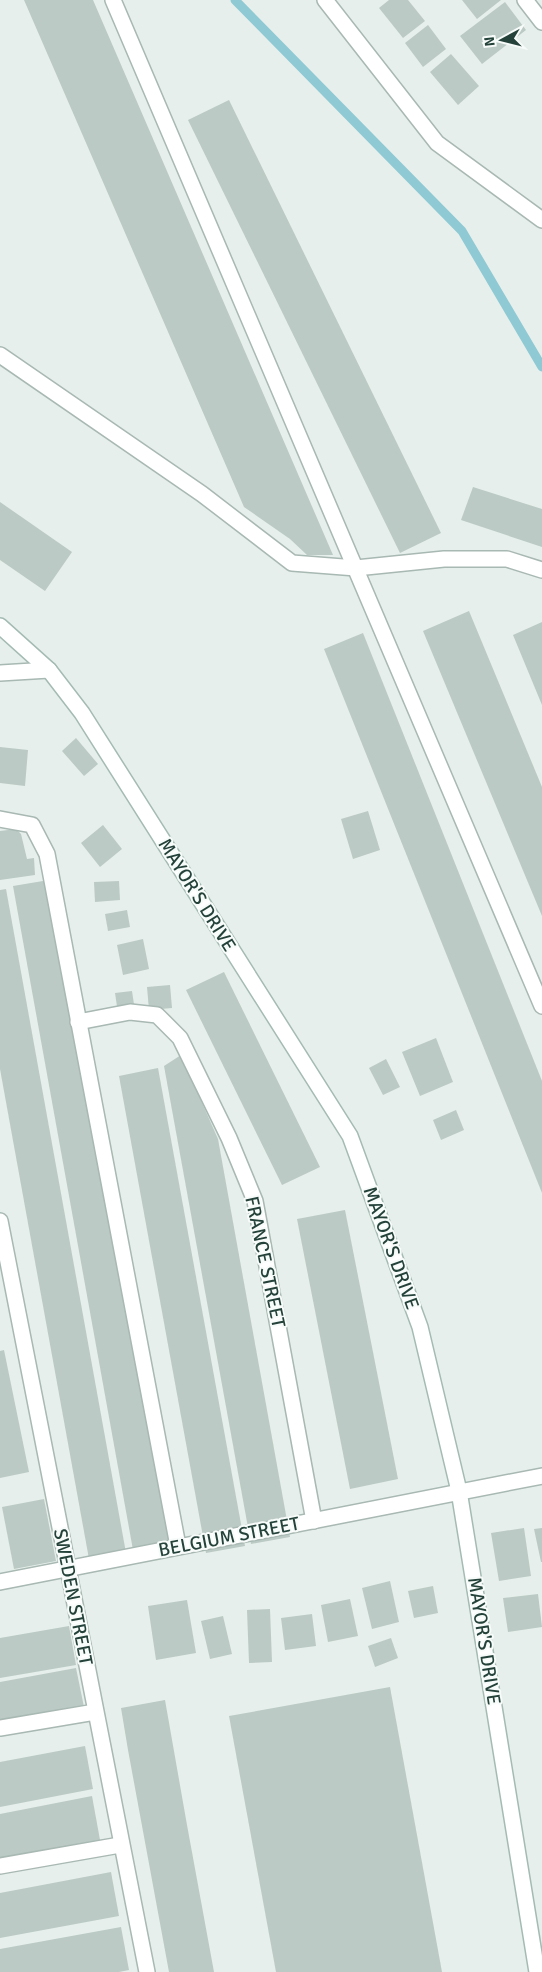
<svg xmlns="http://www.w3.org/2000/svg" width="542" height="1972" font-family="Signika,sans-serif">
	<rect width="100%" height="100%" fill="#e6efeb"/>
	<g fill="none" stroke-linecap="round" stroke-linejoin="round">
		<polyline stroke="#8ec9d4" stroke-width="9" points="235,0 462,231 542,367"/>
	</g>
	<g fill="#bbcac4">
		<polygon points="24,0 93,0 333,555 307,555 290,539 244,507"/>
		<polygon points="389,0 408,0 425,21 403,38 379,8"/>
		<polygon points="462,0 501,0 477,19"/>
		<polygon points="505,2 526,30 482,64 460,36"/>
		<polygon points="428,25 446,49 423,67 405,43"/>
		<polygon points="451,54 479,86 458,105 430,72"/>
		<polygon points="229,100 441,533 400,553 188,120"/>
		<polygon points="473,487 542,509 542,547 461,520"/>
		<polygon points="0,502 72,552 45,591 0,560"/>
		<polygon points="469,611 542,787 542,916 423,631"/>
		<polygon points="542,622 542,705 513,635"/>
		<polygon points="363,633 542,1081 542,1193 324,649"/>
		<polygon points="76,738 98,764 84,776 62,751"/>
		<polygon points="0,747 28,750 25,786 0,783"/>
		<polygon points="368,811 380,850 353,859 341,819"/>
		<polygon points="103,825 122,849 100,867 81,843"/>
		<polygon points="8,830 17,830 21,834 27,859 34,858 35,875 0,880 0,831"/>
		<polygon points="49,880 170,1544 133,1550 13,886"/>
		<polygon points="119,881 120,900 95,902 94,882"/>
		<polygon points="6,889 126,1553 89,1559 0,1069 0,890"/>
		<polygon points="127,910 130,927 108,931 105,914"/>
		<polygon points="143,939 149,969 123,975 117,945"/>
		<polygon points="224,972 320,1167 282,1185 186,990"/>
		<polygon points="170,985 172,1008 149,1010 147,987"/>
		<polygon points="132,991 135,1011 118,1013 115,993"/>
		<polygon points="436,1038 453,1082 420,1096 402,1052"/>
		<polygon points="181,1055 218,1139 290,1537 251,1544 164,1066"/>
		<polygon points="386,1059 400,1087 383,1095 369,1068"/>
		<polygon points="158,1068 245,1546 206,1553 119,1076"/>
		<polygon points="456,1110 464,1130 441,1140 433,1120"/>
		<polygon points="345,1210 398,1479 350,1489 297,1219"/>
		<polygon points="4,1350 29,1472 0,1478 0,1351"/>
		<polygon points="44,1499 56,1561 14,1569 2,1507"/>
		<polygon points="524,1528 531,1576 499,1581 491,1533"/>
		<polygon points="542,1528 542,1562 541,1562 534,1529"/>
		<polygon points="390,1581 399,1622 372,1629 362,1588"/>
		<polygon points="433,1586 438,1613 414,1618 408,1591"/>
		<polygon points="538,1594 542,1627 508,1632 503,1598"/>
		<polygon points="350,1599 358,1636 328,1642 321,1605"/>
		<polygon points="187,1600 196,1653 156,1660 148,1606"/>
		<polygon points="270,1609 272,1662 249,1663 247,1610"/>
		<polygon points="312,1614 316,1646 285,1650 281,1618"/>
		<polygon points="223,1616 232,1654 210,1659 201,1621"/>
		<polygon points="69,1626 76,1665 0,1678 0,1638"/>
		<polygon points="391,1638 398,1658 375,1667 368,1646"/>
		<polygon points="76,1668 84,1707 0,1722 0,1682"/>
		<polygon points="390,1687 442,1972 276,1972 229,1716"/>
		<polygon points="165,1700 187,1825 214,1972 169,1972 128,1750 121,1708"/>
		<polygon points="85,1746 93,1789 0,1807 0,1762"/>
		<polygon points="92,1796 100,1840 0,1859 0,1814"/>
		<polygon points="111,1872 119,1916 0,1938 0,1893"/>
		<polygon points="121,1927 129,1970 119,1972 0,1972 0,1949"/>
	</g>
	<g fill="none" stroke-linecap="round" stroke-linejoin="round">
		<defs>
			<g id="street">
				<polyline points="113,0 542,1006"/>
				<polyline points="325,0 437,143 542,220"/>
				<polyline points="525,0 542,22"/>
				<polyline points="0,355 202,494 292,563 356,568 444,559 507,559 542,570"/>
				<polyline points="0,673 49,670"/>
				<polyline points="0,819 32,825 47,854 178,1546"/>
				<polyline points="78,1022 130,1012 157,1015 180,1038 229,1138 255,1201 314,1521"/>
				<polyline points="0,1221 147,1972"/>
				<polyline points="0,1582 542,1476"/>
				<polyline points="0,1728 95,1712"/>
				<polyline points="0,1866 120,1845"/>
			</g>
			<polyline id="secondary" points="0,626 49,670 82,713 350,1136 420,1327 459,1491 537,1972"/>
		</defs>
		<use href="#street" stroke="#a8b8b2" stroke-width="18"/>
		<use href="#secondary" stroke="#a4bbb3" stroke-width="18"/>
		<use href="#street" stroke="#fff" stroke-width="15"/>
		<use href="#secondary" stroke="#fff" stroke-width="15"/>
	</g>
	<g text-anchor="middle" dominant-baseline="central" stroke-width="4" stroke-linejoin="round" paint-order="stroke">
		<g font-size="19" fill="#24423a" stroke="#f7fbf9">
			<text transform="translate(197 895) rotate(58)">MAYOR'S DRIVE</text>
			<text transform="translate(391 1248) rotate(70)">MAYOR'S DRIVE</text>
			<text transform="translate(265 1262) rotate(78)">FRANCE STREET</text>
			<text transform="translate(229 1537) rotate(-11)">BELGIUM STREET</text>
			<text transform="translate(73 1597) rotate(79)">SWEDEN STREET</text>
			<text transform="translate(484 1641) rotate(81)">MAYOR'S DRIVE</text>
		</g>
	</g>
	<g transform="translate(502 40) rotate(263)" stroke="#f7fbf9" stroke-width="4" paint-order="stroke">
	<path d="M0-4L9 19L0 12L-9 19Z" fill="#24423a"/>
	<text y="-8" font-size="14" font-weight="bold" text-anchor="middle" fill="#24423a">N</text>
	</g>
</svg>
